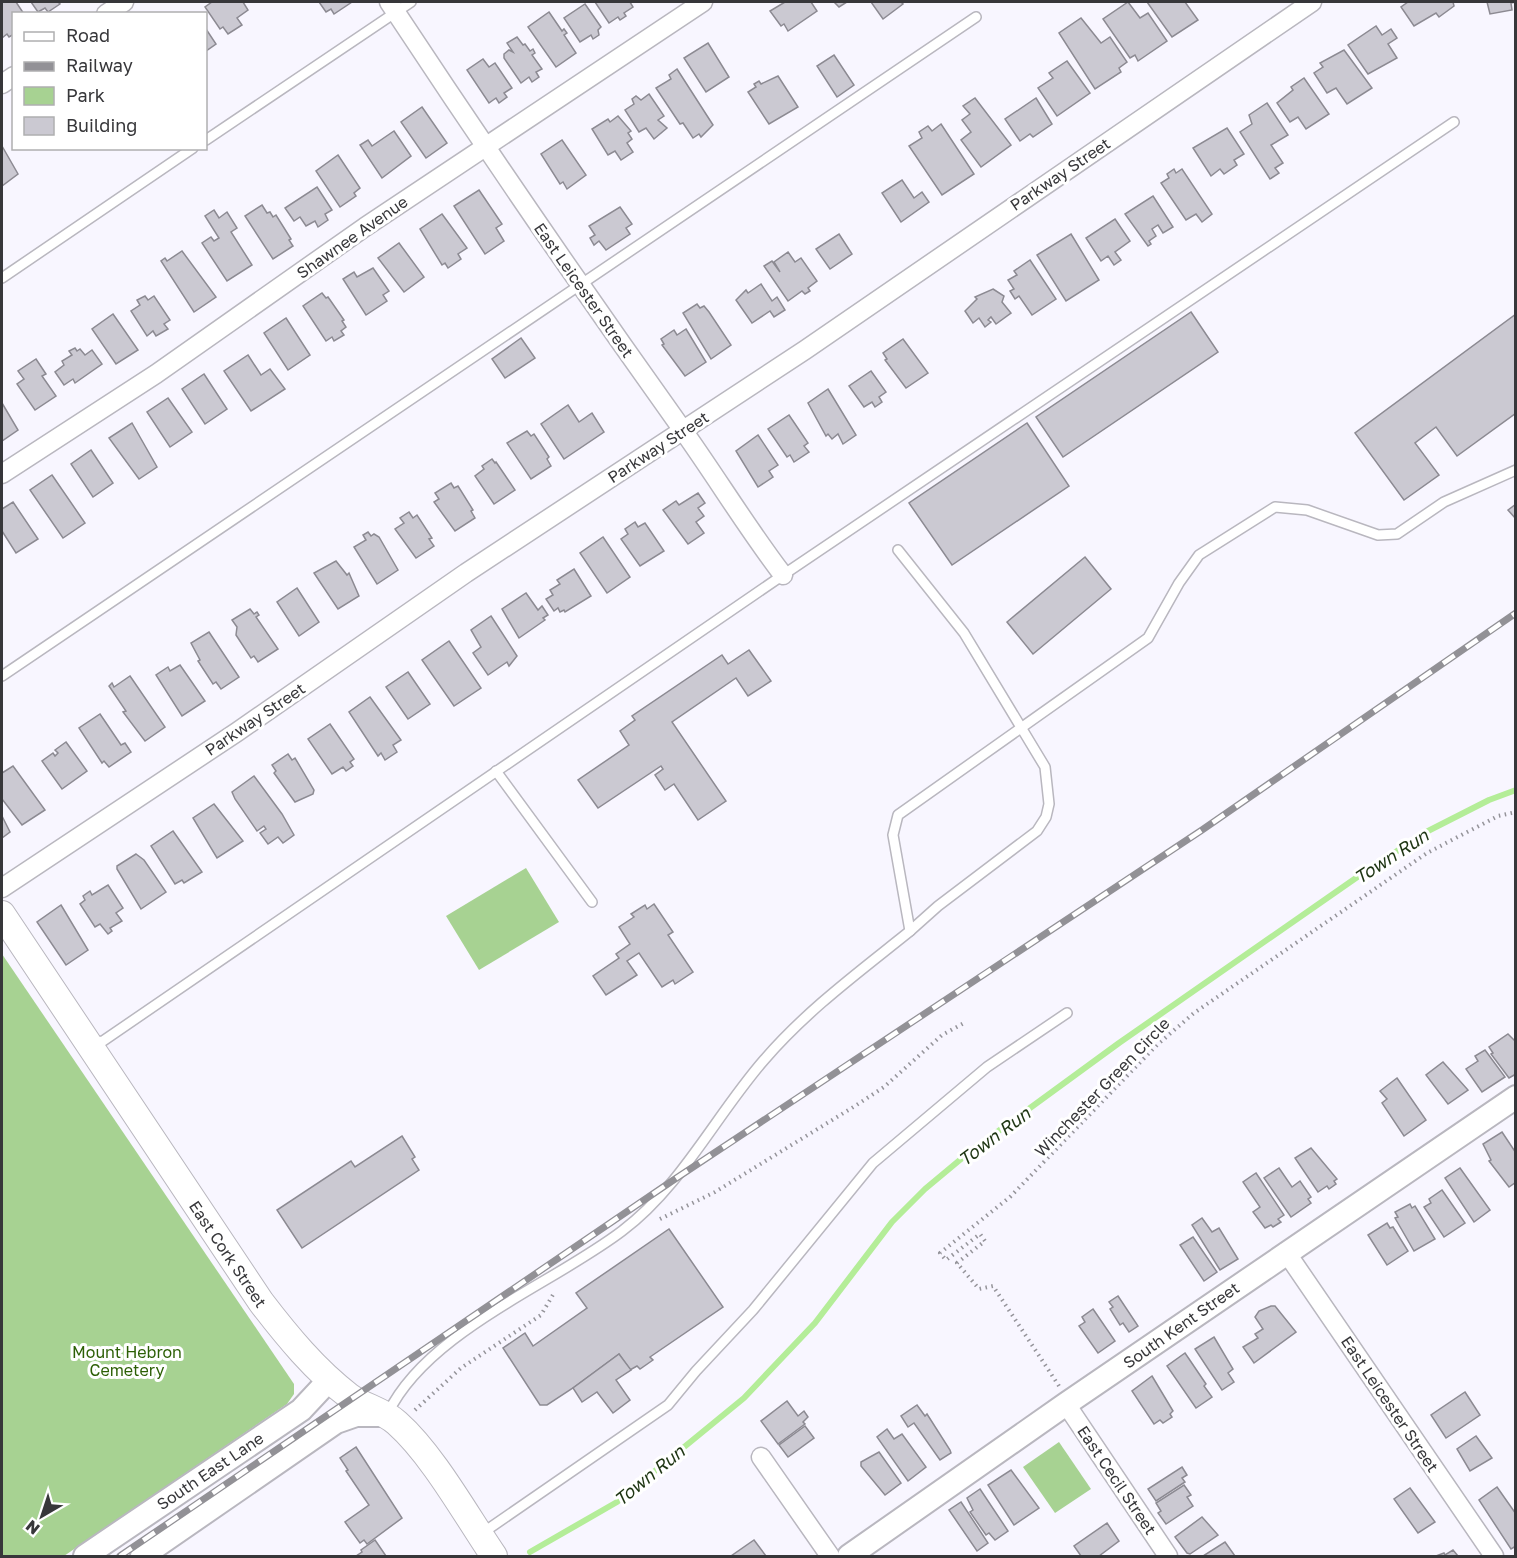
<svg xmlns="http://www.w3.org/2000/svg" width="1517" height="1558" font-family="'Golos Text',sans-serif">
	<rect width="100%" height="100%" fill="#f8f6ff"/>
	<g fill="#a7d292">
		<polygon points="526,868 559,922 479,970 446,916"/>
		<polygon points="2,954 294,1384 294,1394 287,1404 64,1556 2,1556"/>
		<polygon points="1059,1442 1091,1489 1055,1513 1023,1467"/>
	</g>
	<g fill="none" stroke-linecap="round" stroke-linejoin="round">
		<polyline stroke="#b4ed98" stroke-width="6" points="530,1552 617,1502 744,1398 815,1323 892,1222 925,1189 967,1154 1119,1043 1366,871 1428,831 1489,800 1516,790"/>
	</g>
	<g fill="#cbc9d2" stroke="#8c8a92" stroke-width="1.5">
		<polygon points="2,2 16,2 24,14 14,14 14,34 9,37 7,34 2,38"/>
		<polygon points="31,2 58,2 60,4 48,12 45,8 38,12"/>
		<polygon points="212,2 243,2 248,10 237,18 242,25 228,34 223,27 220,29 205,7"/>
		<polygon points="319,2 352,2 334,14 331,9 326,12"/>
		<polygon points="595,2 630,2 633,7 624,13 626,16 620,20 618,17 609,23"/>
		<polygon points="785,2 811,2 817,11 788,31 784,24 781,26 770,11"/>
		<polygon points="834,2 847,2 839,7"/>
		<polygon points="871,2 901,2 903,4 883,19"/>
		<polygon points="1128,2 1140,18 1148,13 1167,41 1138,61 1135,55 1130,58 1103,19"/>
		<polygon points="1147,2 1185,2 1198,20 1172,37"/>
		<polygon points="1408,2 1453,2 1454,6 1439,17 1436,13 1414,26 1401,7"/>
		<polygon points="1487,2 1516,2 1511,3 1512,10 1490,14"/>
		<polygon points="585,4 601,27 598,30 599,35 593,39 591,35 580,42 564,18"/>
		<polygon points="549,12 562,31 564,29 567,33 564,35 576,53 556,67 528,27"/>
		<polygon points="1081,18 1101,43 1110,37 1127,62 1119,68 1121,72 1095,89 1059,33"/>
		<polygon points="1376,26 1382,35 1391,29 1397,38 1388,44 1397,58 1368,74 1348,45"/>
		<polygon points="206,29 216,44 206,51"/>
		<polygon points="517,37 523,45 525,44 530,51 533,49 535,53 532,55 542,69 536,72 539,77 532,82 529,77 521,83 504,58 504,54 509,50 513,52 507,43"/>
		<polygon points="708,43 729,77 706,92 684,58"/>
		<polygon points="1344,50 1372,88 1347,104 1336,88 1327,93 1314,73 1323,67 1320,63"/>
		<polygon points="834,55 854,85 837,97 817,66"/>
		<polygon points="483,59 489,67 495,63 512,88 504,93 507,97 499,103 496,98 489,103 467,70"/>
		<polygon points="1067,61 1090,93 1057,116 1038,88 1053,78 1049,73"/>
		<polygon points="677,69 713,125 701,137 699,134 693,138 683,123 680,124 656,88 671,79 669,75"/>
		<polygon points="778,76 798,107 769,124 748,92 756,87 754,84 759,81 761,84"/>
		<polygon points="1304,78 1329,114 1306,129 1298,117 1290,122 1277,103 1293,90 1291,87"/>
		<polygon points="649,94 664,116 658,120 667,128 654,139 646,128 639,132 625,110 634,104 632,99 636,96 641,100"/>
		<polygon points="975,98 1011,145 981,167 961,140 971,132 962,120 970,114 963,106"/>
		<polygon points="1036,98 1052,124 1033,137 1030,134 1020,141 1005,119"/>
		<polygon points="1267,103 1288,135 1271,145 1283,163 1275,168 1279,173 1270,179 1240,132 1252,124 1249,115"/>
		<polygon points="422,107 447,143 426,158 401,122"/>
		<polygon points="618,116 631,131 628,133 632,139 627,143 633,152 621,160 615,151 608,155 592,129 608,119 610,122"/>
		<polygon points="941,124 974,174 942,195 909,146 922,138 919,132 928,126 932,131"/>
		<polygon points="1227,128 1244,154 1234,160 1237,165 1224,174 1220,169 1211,176 1193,148"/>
		<polygon points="394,131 411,156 382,178 360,145 368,140 372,146"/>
		<polygon points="562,140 586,175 567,189 563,182 560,184 541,154"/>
		<polygon points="2,146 18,174 2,186"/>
		<polygon points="338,155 360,188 354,193 356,196 340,207 316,171"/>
		<polygon points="1174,169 1176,173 1182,169 1212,214 1202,222 1196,214 1186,220 1161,183 1169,178 1167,174"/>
		<polygon points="902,180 914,198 922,192 929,202 901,222 882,193"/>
		<polygon points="317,187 332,210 325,214 328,220 318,227 315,221 306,226 300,217 294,221 285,208"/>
		<polygon points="479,190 502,224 496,228 504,241 485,254 454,206"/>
		<polygon points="1153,196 1173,227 1163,233 1158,225 1152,229 1156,236 1149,241 1151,244 1148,246 1125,214"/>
		<polygon points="262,205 267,213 270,212 273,217 276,215 291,239 289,240 293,246 273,259 245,216"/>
		<polygon points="620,207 632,224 626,228 630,234 606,250 599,241 594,245 590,238 595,235 589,226"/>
		<polygon points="214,210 219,218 227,212 237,228 231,232 252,265 227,281 202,243 211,237 214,241 219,238 205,216"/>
		<polygon points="442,214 467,248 458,254 461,259 448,268 445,263 442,265 420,229"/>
		<polygon points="1115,219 1130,241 1115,252 1121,260 1114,265 1108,256 1101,261 1086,238"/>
		<polygon points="839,234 852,254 830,269 816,249"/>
		<polygon points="1071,234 1099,280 1066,301 1037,255"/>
		<polygon points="399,243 424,277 404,292 378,258"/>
		<polygon points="182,251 216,297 194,312 161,261 165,258 167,261"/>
		<polygon points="788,252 795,262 801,258 817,281 808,288 810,291 805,294 802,291 788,301 764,266 772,261 780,272 774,262"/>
		<polygon points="1030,260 1056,299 1032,315 1019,296 1015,299 1010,291 1014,289 1008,280 1017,275 1014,271"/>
		<polygon points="373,268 389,291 383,295 387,301 366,315 343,279 354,272 357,277"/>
		<polygon points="761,284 772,301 777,297 785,310 774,317 770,311 752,323 736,300 746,290 748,293"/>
		<polygon points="993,289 1004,296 1002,302 1011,313 996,324 991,317 988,320 991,322 985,327 979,318 973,323 965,311 977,299 975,297"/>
		<polygon points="322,293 326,298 328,297 344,320 342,321 346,327 341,331 344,335 334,341 332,337 326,341 303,306"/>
		<polygon points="145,296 148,300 154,296 170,320 164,324 168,329 156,336 153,331 147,336 131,311 140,305 137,300"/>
		<polygon points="697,304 700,308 704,306 709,312 731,345 711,359 683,313"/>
		<polygon points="1191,312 1218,352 1063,457 1036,417"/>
		<polygon points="113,314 138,350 116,364 92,329"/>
		<polygon points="1516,314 1516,413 1457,456 1436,427 1415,443 1439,475 1404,500 1355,433"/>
		<polygon points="286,318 310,355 288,370 264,333"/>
		<polygon points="686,329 706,362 685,376 662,345 664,344 661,339 674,330 677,335"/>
		<polygon points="521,338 535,358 505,378 492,359"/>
		<polygon points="903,339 928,373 906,388 885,360 887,359 883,353"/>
		<polygon points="75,348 77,351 80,349 85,355 92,350 102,364 75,383 73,379 64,385 55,372 64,365 62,361 72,355 69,351"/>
		<polygon points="248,355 261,375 270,369 285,389 251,411 224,371"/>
		<polygon points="36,359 46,374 42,376 56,396 35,410 17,384 24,379 18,371"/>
		<polygon points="871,371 886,392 879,397 882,402 875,407 872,402 864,407 849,386"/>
		<polygon points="204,374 227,409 205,424 182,389"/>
		<polygon points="828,389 856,435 843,444 838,434 832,439 828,434 826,436 808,403"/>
		<polygon points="168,398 192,432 170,447 147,412"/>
		<polygon points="2,403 18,430 2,441"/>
		<polygon points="568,405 579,422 592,413 604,432 564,459 541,424"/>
		<polygon points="789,415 808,443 804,446 809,452 794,462 790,455 787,457 768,429"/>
		<polygon points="132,423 157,467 139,479 109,438"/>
		<polygon points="1027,423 1069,486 952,565 909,503"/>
		<polygon points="527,431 531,436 534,434 549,457 547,459 551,466 531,479 507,443"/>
		<polygon points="758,435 778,465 769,471 773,477 758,487 736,451"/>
		<polygon points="91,450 113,483 93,497 71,464"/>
		<polygon points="492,459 495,463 496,462 515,490 494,504 475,476 484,469 482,466"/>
		<polygon points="52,475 85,523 63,538 30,490"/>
		<polygon points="451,483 454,488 458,486 473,510 471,511 475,518 455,531 434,502 439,499 435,493"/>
		<polygon points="698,493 705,503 698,508 704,516 696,522 704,533 688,544 663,510 676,501 679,505"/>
		<polygon points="13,502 38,539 16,553 2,531 2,509"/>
		<polygon points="1516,504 1516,519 1508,510"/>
		<polygon points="409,512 413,518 417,515 432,538 429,539 434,546 416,558 395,529 404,523 400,518"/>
		<polygon points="635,522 638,527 645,523 664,551 640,566 621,539 628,534 625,529"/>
		<polygon points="368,532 371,536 374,534 379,537 398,570 377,584 354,547 366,540 363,535"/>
		<polygon points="603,537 630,577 607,593 580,553"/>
		<polygon points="1085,557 1111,589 1033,654 1007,622"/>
		<polygon points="336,561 347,575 349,573 359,596 338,609 314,573"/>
		<polygon points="574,569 591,596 565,612 564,610 560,612 558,608 554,611 546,599 553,595 550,590 560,584 557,580"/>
		<polygon points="297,588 319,622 299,636 277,602"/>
		<polygon points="526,593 538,610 542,606 548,615 543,618 545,620 519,638 502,609"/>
		<polygon points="250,609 254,614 257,612 259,615 256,617 278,649 258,662 254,656 251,658 236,635 237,627 232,620"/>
		<polygon points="491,616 517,656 509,666 507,662 488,675 473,653 481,647 471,630"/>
		<polygon points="209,632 239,677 221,689 216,682 213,684 198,661 200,660 191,643"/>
		<polygon points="449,641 481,688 454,706 422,660"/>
		<polygon points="749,650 771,681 748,696 736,678 672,722 726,801 698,820 674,784 665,790 655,775 663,769 661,766 598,808 578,780 629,745 620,731 635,720 632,716 722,655 728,664"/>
		<polygon points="180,665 205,701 182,716 156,675 168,667 170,671"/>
		<polygon points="408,672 430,704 408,719 386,687"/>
		<polygon points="130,676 165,727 145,741 123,712 126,711 109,686 112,683 114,687"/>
		<polygon points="370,697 401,740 393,745 397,752 385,760 381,753 378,756 349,712"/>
		<polygon points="100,714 121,745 125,743 131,752 109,767 104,761 102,763 79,728"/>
		<polygon points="330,724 354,759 350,762 353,766 346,771 343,767 332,774 308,739"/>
		<polygon points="66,742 87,771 62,789 42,761 53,753 55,756 58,753 55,750"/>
		<polygon points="288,754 292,760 295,758 314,790 313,794 295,802 274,773 276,771 272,765"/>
		<polygon points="13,766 45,810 22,825 2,799 2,773"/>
		<polygon points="254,776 282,814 294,835 283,843 278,837 268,844 260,833 266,829 264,826 257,831 235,799 232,792"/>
		<polygon points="214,804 243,841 217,858 193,818"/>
		<polygon points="2,816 10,832 2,838"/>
		<polygon points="173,831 202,872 184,883 182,880 175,884 151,846"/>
		<polygon points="136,854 144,860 166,892 141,909 117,869 117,866"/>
		<polygon points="108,885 123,908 116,913 122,921 110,928 112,931 108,934 100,924 95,927 80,904 85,900 83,896 90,891 92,895"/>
		<polygon points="654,904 673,932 668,935 693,972 675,984 673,980 662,987 639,953 627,961 637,975 606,995 593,976 619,958 616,954 630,944 619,927 634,917 631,914 645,905 647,909"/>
		<polygon points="61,905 88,950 66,965 37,922"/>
		<polygon points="1508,1034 1516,1042 1516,1074 1509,1078 1491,1054 1493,1053 1489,1047"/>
		<polygon points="1485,1050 1505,1077 1482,1092 1466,1069 1478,1061 1475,1056"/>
		<polygon points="1443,1062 1468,1090 1448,1104 1426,1075"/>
		<polygon points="1397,1078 1426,1120 1404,1136 1382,1103 1387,1099 1380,1091"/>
		<polygon points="1502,1132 1516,1153 1516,1182 1509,1187 1489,1161 1491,1160 1483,1144"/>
		<polygon points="402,1136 415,1157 412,1159 419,1170 302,1248 277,1210 351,1161 355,1167"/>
		<polygon points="1311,1148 1337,1179 1334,1181 1336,1184 1329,1189 1327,1186 1318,1192 1295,1158"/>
		<polygon points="1279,1168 1292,1187 1300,1181 1311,1197 1308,1199 1311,1203 1291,1217 1264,1178"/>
		<polygon points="1460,1168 1490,1210 1474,1222 1445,1178"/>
		<polygon points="1256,1173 1284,1215 1278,1219 1281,1222 1273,1227 1271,1225 1265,1228 1253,1212 1260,1207 1243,1182"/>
		<polygon points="1442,1190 1465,1223 1444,1237 1424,1207 1431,1203 1429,1199"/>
		<polygon points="1410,1204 1412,1208 1415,1206 1435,1239 1414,1251 1395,1218 1398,1217 1395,1212"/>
		<polygon points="1202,1218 1212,1232 1219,1228 1238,1259 1220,1270 1192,1225"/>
		<polygon points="1387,1223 1390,1228 1393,1227 1408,1251 1387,1265 1368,1235"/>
		<polygon points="669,1229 723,1307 650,1357 653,1360 640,1369 637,1366 630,1370 619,1354 573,1388 547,1405 540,1405 503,1348 525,1333 533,1346 587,1308 576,1293"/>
		<polygon points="1193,1237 1217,1272 1204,1281 1180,1245"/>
		<polygon points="1118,1296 1138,1326 1129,1332 1123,1323 1120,1325 1110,1309 1113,1307 1109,1302"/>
		<polygon points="1271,1306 1275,1306 1296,1332 1254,1363 1243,1347 1258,1338 1255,1334 1263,1329 1255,1317 1259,1311"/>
		<polygon points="1093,1309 1115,1341 1098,1353 1079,1326 1085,1322 1082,1317"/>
		<polygon points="1214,1337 1233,1369 1228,1373 1234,1382 1222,1390 1195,1349"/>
		<polygon points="1185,1353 1206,1384 1204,1386 1212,1397 1196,1408 1167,1366"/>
		<polygon points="619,1354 631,1370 616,1380 630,1400 613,1413 597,1392 582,1402 573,1388"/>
		<polygon points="1152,1376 1173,1411 1170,1414 1172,1417 1163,1423 1160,1420 1154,1424 1132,1391"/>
		<polygon points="1465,1392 1480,1415 1446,1438 1431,1415"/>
		<polygon points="787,1401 798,1416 804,1411 808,1417 803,1422 805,1424 778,1444 761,1421"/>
		<polygon points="917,1405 925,1416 927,1414 950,1450 951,1453 940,1460 914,1423 908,1427 901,1416"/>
		<polygon points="805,1426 814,1438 788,1457 779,1445"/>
		<polygon points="887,1429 894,1439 902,1434 926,1467 908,1481 877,1437"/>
		<polygon points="1476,1436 1492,1458 1470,1471 1457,1449"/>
		<polygon points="356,1447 402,1518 367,1544 364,1540 360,1543 345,1522 369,1505 346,1471 348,1470 340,1458"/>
		<polygon points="879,1452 901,1483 885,1495 861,1466 861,1462"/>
		<polygon points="1182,1467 1187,1475 1182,1478 1185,1482 1156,1501 1148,1489"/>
		<polygon points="1011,1470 1039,1508 1014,1525 988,1485"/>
		<polygon points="1184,1485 1191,1495 1187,1497 1193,1506 1166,1524 1158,1513 1161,1511 1156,1503"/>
		<polygon points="1497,1487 1516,1514 1516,1546 1511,1549 1479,1500"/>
		<polygon points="1410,1488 1435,1522 1418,1533 1394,1499"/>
		<polygon points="980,1489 1008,1531 995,1540 989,1533 986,1535 970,1512 973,1510 967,1498"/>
		<polygon points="961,1502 988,1543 977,1551 949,1510"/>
		<polygon points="1202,1517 1218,1535 1190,1554 1187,1553 1175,1537"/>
		<polygon points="1107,1523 1119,1541 1099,1556 1081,1556 1074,1546"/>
		<polygon points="375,1540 386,1556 356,1556 362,1552 361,1550"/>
		<polygon points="754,1540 766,1556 731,1556"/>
		<polygon points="1225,1542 1235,1556 1203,1556"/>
		<polygon points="1453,1550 1458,1556 1436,1556 1444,1553 1445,1555"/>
	</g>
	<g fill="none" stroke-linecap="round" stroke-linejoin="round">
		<defs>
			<g id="service">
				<polyline points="206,140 411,2"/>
				<polyline points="2,278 193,148"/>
				<polyline points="898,550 964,633 1045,767 1049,804 1046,817 1037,831 938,906 910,931"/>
				<path d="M 2,676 C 327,458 651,237 976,17"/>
				<polyline points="496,771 592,902"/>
				<polyline points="92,1043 103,1041 783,575 1454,122"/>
				<path d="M 388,1413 C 428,1331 551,1285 622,1231 C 681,1187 716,1115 764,1060 C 807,1010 859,972 910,931 L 893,835 L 898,815 L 1148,638 L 1179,583 L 1199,555 L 1275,507 L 1307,510 L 1378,535 L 1397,534 L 1444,502 L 1516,470"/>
				<polyline points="481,1534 668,1405 696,1371 753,1310 873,1163 987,1067 1067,1013"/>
			</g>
			<g id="minor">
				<path d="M 389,2 C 484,146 582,289 682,429 C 717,478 747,528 783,575"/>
				<polyline points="106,14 124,2"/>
				<polyline points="2,84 14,76"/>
				<polyline points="2,474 156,374 365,227 703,2"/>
				<polyline points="2,888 237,732 466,573 805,350 1312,2"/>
				<polyline points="1286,1252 1494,1556"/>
				<polyline points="1066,1404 1168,1556"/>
				<polyline points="761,1457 830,1556"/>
			</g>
			<g id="tertiary">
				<polyline points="85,1556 301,1410 330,1379"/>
				<polyline points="142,1556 336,1422 356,1415 385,1415"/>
				<polyline points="849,1556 1066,1404 1516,1097"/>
			</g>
			<path id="secondary" d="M 2,914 L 261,1302 C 287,1336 315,1370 349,1396 C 364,1407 383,1410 397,1423 C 433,1455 466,1515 494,1556"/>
		</defs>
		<use href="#service" stroke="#b9b7bf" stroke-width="12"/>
		<use href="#minor" stroke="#b9b7bf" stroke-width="21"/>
		<use href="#tertiary" stroke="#b9b7bf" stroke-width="26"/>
		<use href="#secondary" stroke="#b9b7bf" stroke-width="28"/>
		<g stroke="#95949a" stroke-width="4" stroke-dasharray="1.5 4.5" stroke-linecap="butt">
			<polyline points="660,1219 715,1192 855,1106 884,1087 942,1035 966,1022"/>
			<polyline points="1059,1386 993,1286 979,1289 957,1263 985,1241 980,1234 946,1260 940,1253 1010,1197 1157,1045 1194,1013 1427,853 1498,816 1516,812"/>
			<polyline points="415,1410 461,1368 541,1315 554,1293"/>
		</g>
		<use href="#service" stroke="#fff" stroke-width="9"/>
		<use href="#minor" stroke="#fff" stroke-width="18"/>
		<use href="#tertiary" stroke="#fff" stroke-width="22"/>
		<use href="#secondary" stroke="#fff" stroke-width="26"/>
		<defs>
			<polyline id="rail" points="120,1556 672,1181 1202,830 1516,613"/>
		</defs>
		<use href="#rail" stroke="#929196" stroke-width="7"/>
		<use href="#rail" stroke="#fff" stroke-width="4.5" stroke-dasharray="14" stroke-linecap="butt"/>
	</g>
	<g text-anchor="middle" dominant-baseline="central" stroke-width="6" stroke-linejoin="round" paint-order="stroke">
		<g font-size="16" fill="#37373a" stroke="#fff">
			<text transform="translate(1060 174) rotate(-34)">Parkway Street</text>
			<text transform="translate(352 237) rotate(-35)">Shawnee Avenue</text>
			<text transform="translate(584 290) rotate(55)">East Leicester Street</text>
			<text transform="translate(658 447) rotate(-33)">Parkway Street</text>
			<text transform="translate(255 719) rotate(-34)">Parkway Street</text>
			<text transform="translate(1102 1087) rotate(-46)">Winchester Green Circle</text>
			<text transform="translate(228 1254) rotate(56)">East Cork Street</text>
			<text transform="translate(1181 1325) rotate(-35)">South Kent Street</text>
			<text transform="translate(1390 1404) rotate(56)">East Leicester Street</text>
			<text transform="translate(210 1471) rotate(-34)">South East Lane</text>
			<text transform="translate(1117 1480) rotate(56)">East Cecil Street</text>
		</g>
		<g font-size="16" fill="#2c5f05" stroke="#fff">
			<text x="127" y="1352">Mount Hebron<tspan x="127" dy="18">Cemetery</tspan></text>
		</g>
		<g font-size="18" font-style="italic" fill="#1e3513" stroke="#fff">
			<text transform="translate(1391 856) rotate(-33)">Town Run</text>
			<text transform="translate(994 1136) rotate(-37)">Town Run</text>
			<text transform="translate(649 1475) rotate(-39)">Town Run</text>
		</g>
	</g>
	<rect width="1517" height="1558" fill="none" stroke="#37373a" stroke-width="6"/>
	<rect x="12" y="12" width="195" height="138" fill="#ffffff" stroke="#afafb0" stroke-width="1.5"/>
	<rect x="24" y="32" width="30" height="9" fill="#ffffff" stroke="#afafb0" stroke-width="1.5"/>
	<text x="66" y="42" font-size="18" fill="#37373a">Road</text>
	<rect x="24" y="62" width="30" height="9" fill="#929196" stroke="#afafb0" stroke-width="1.5"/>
	<text x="66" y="72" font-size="18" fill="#37373a">Railway</text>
	<rect x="24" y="87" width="30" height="18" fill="#a7d292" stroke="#afafb0" stroke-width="1.5"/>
	<text x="66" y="102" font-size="18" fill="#37373a">Park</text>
	<rect x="24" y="117" width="30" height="18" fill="#cbc9d2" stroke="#afafb0" stroke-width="1.5"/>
	<text x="66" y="132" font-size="18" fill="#37373a">Building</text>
	<g transform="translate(42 1516) rotate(219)" stroke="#ffffff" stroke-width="4.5" paint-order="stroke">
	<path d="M0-4.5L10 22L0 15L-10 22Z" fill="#37373a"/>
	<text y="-9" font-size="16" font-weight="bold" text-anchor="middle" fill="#37373a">N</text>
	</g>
</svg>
